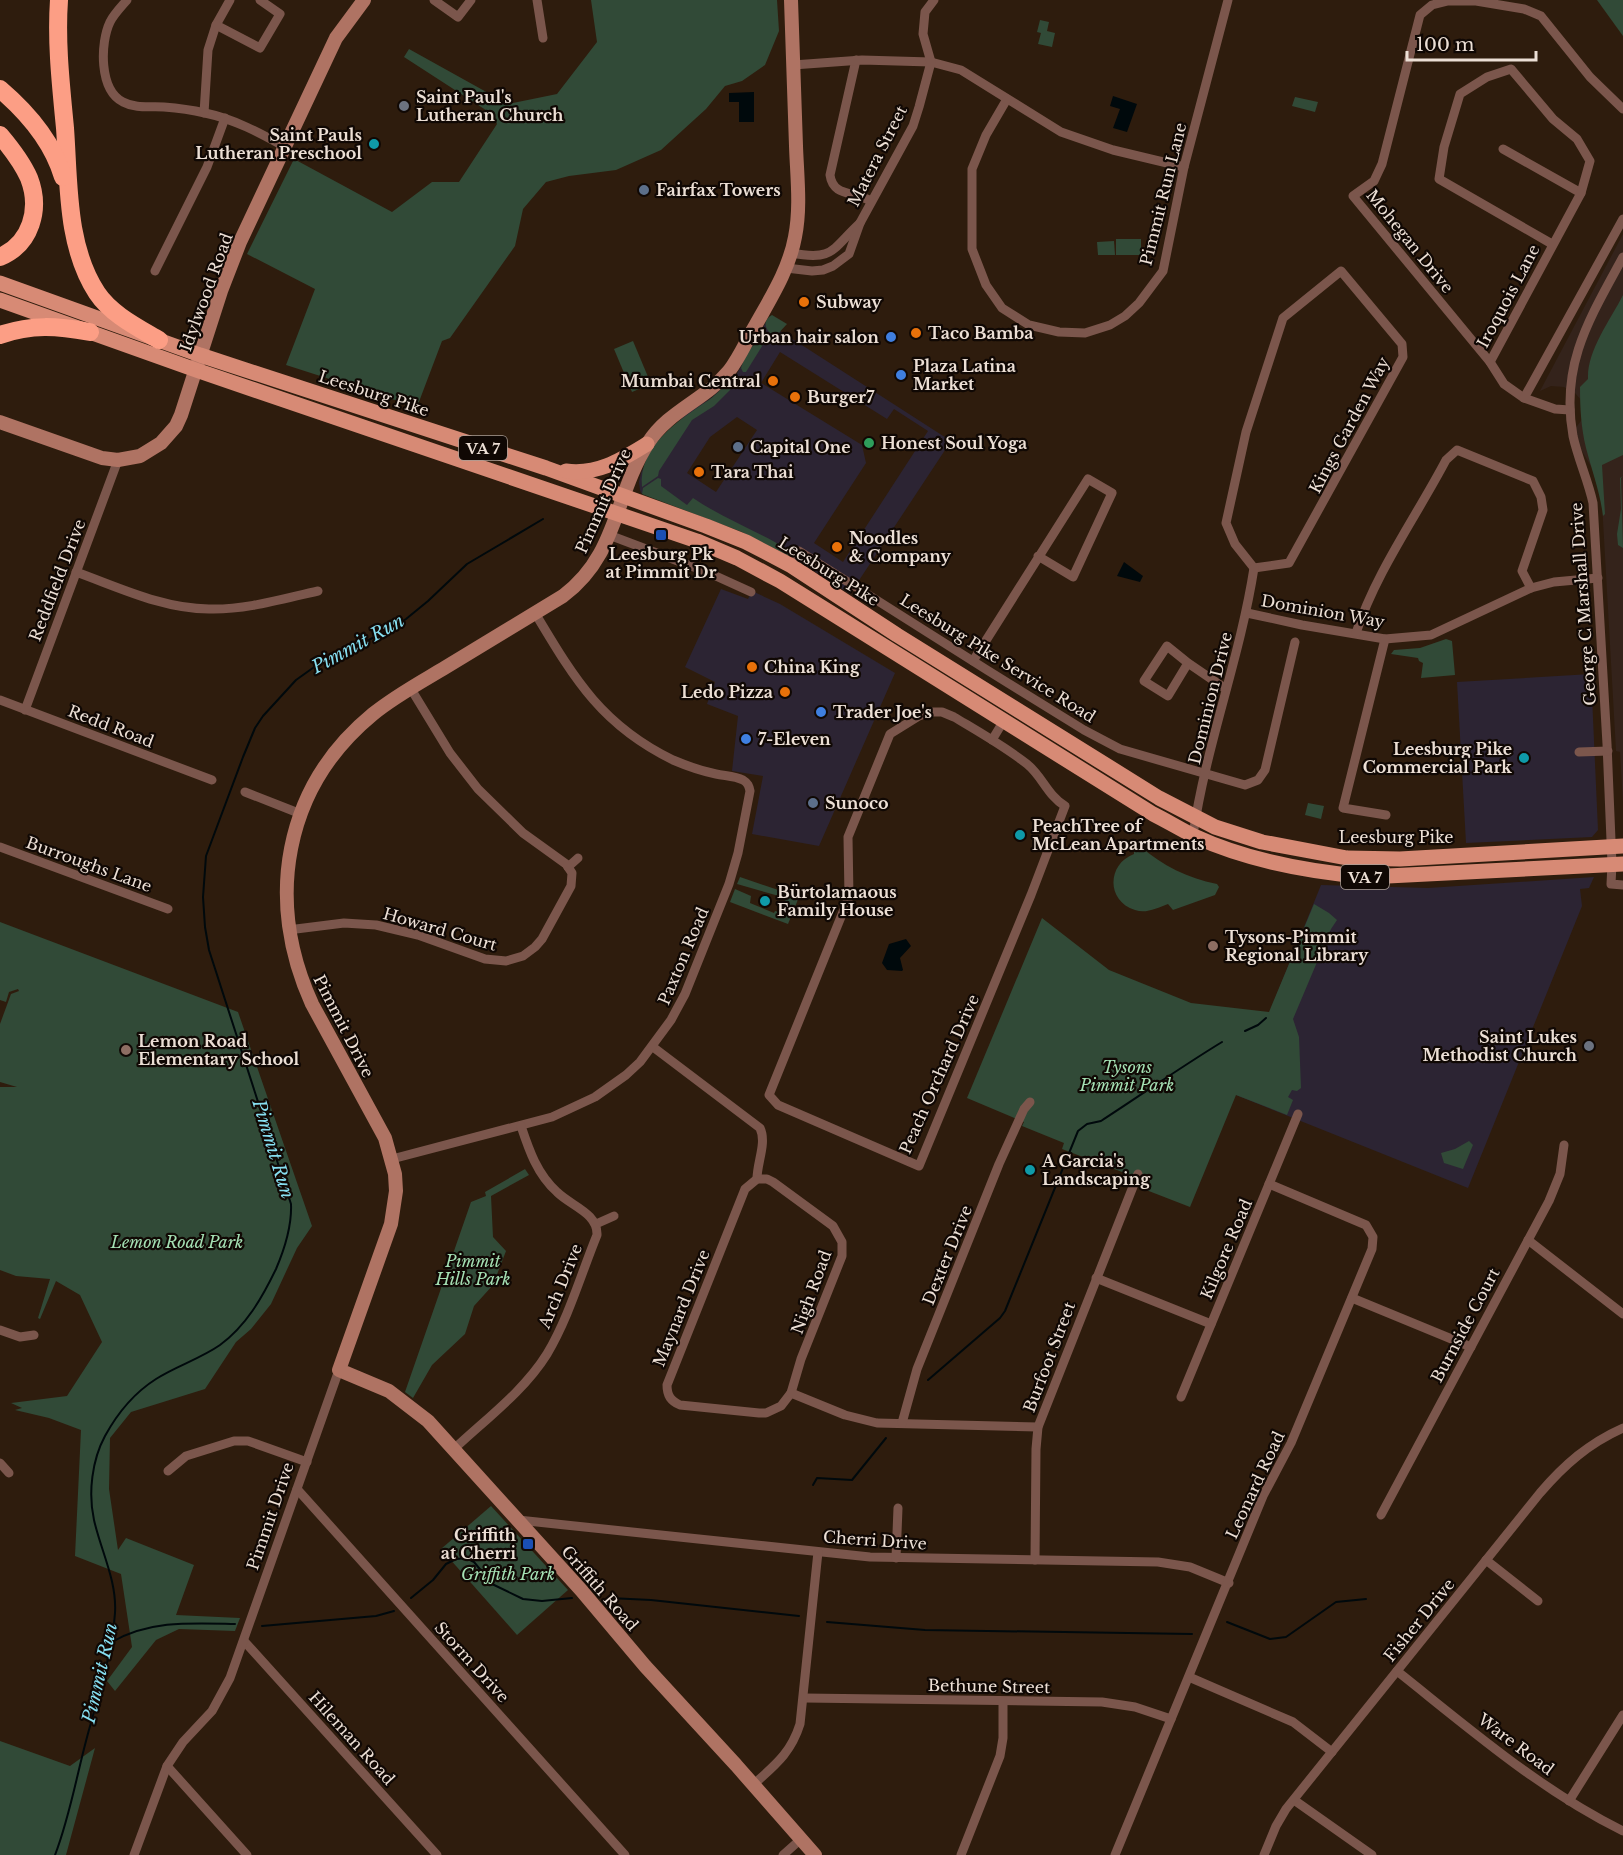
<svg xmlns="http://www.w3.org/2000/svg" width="1623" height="1855" font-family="'Libre Baskerville',serif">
	<rect width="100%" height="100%" fill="#2e1c0d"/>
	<g fill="#2c2433" fill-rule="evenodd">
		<path d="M 766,322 L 951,441 L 850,594 L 789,555 L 710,516 L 641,493 L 640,490 L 639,482 L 641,473 L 653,448 L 686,414 L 711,398 L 735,377 ZM 780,352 L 887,419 L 894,409 L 928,431 L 843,562 L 814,543 L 866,463 L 862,445 L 761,383 ZM 737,417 L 757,430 L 716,492 L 687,473 L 710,437 Z"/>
		<polygon points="721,589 748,599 752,591 780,604 895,673 819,846 752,834 763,776 732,771 738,716 707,704 715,682 685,667"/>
		<polygon points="1591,674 1598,830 1592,837 1466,843 1457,682"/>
		<polygon points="1594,877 1589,888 1580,889 1582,906 1468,1188 1236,1095 1321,885 1428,888"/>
	</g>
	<polygon fill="#34231b" points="1623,234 1623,803 1620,752 1616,751 1602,503 1592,468 1576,441 1575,429 1583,418 1582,401 1575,393 1564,387 1551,386 1540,391"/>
	<g fill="#314a37">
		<polygon points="591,0 777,0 779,31 765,65 742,81 725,86 706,109 661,150 616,170 569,176 546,182 523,209 515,246 450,338 442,341 417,407 286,365 315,289 247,254 294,159 392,212 432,182 459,182 497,124 492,114 404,57 409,49 508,104 557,94 597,42"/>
		<polygon points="1597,0 1623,0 1623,36"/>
		<polygon points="1040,20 1049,22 1047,31 1055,33 1052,47 1038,44 1041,33 1037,32"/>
		<polygon points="1295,97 1318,102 1315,112 1292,106"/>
		<rect x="1116" y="239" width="25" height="16"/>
		<polygon points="1114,241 1115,255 1098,255 1097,242"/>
		<path d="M 1623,295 L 1623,455 L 1602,465 L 1605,514 L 1603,516 C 1600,492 1592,471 1586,448 C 1581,427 1580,408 1580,387 L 1588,379 C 1587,350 1610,321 1623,295 Z"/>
		<path d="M 772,315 L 787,324 L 775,337 C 767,332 760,322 772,315 Z"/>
		<polygon points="633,341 651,384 632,392 614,349"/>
		<path d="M 759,341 L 762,341 L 764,343 L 746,372 L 743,372 L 741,368 C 744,358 750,346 759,341 Z"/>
		<path d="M 735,381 L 743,386 L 742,388 L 735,385 L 714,406 L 692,420 L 659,471 L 658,476 L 642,487 C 638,446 679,420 709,400 C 718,394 724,383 735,381 Z"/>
		<polygon points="1623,476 1621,478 1623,548 1618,545 1617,534 1621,509 1620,478"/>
		<path d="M 658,478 L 661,479 L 661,486 L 687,505 L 693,498 C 718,515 747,527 773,541 C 780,545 788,549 792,555 L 789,556 L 742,532 L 642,494 L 643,488 Z"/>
		<polygon points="1446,639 1452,641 1455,675 1421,678 1423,663 1419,661 1418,658 1391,654 1394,650 1420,648"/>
		<polygon points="1308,803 1324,806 1321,819 1305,815"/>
		<path d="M 1140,846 C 1163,866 1187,878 1217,884 L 1219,887 L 1215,895 L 1173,910 L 1168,904 C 1157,908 1146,914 1135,910 C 1106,901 1107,864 1134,854 L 1134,847 Z"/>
		<polygon points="740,877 799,897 788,924 730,902 735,889 751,896 750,903 774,913 775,911 779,912 781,906 779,903 784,904 786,898 737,884"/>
		<polygon points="1314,904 1329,913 1337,920 1331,929 1293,1019 1299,1037 1301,1088 1297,1091 1292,1090 1288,1097 1293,1100 1287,1115 1236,1095 1190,1207 1141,1188 1143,1180 1062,1149 1064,1143 1022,1126 1024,1122 967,1098 1042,918 1109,970 1191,1003 1269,1012"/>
		<polygon points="0,922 238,1012 312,1226 297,1248 271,1304 251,1329 236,1342 205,1389 131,1412 110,1438 109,1489 118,1550 126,1538 194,1565 176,1615 240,1618 235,1631 179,1629 156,1640 115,1691 107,1681 132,1647 121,1574 75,1556 81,1430 49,1418 15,1410 22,1408 11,1403 67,1396 102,1342 80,1295 56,1281 40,1319 38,1318 50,1279 16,1276 0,1270 0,1087 17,1087 0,1082 0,1024 11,994 19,991 18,989 9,992 6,1002 0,1000"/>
		<polygon points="1469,1141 1473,1145 1463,1169 1444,1163 1441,1153 1455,1149"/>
		<polygon points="525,1169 529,1175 491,1196 493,1237 506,1251 493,1285 474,1306 465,1334 432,1365 413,1398 405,1392 471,1202 486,1196 485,1192"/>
		<polygon points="491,1506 568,1590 517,1635 441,1549"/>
		<polygon points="0,1741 70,1766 95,1748 66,1855 0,1855"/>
	</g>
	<g fill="#00090c">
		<polygon points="754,92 754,122 739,122 739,102 729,102 729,93"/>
		<polygon points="1113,96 1137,104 1127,132 1113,128 1120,109 1110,106"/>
		<polygon points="1124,562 1143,576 1140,582 1117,576"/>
		<polygon points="906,939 911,946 900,958 903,970 902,971 887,970 882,963 889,944"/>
	</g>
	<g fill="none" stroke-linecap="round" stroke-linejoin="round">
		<g stroke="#00090c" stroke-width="2">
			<polyline points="1245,1031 1258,1025 1266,1018"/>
			<path d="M 928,1380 L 1000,1318 L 1005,1311 L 1078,1131 L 1087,1124 L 1101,1121 C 1141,1095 1181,1067 1222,1042"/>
			<polyline points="813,1485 817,1478 852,1480 886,1438"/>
			<polyline points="411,1598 433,1580 446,1564 456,1559 466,1558 474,1562 492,1584 523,1599 542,1601 572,1598"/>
			<polyline points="609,1598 651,1600 799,1616"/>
			<polyline points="827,1622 925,1630 1192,1634"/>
			<polyline points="1227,1622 1270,1639 1286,1637 1336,1602 1366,1599"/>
			<polyline points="262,1626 376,1616 394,1611"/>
			<path d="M 112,1642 C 150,1620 192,1623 235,1624"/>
			<path d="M 55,1855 C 69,1819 76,1779 86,1741 C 97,1699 112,1656 115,1613 C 117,1581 101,1551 94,1520 C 88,1493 92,1460 105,1436 C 117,1414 134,1393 156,1379 C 176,1366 200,1359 220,1345 C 246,1326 262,1298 276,1269 C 285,1248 292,1227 291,1204 L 209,950 L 205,927 L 203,897 L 206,856 L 243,757 L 255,728 L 263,716 L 296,680 L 317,665 L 387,631 L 406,619 L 428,601 L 467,564 L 543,519"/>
		</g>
		<g stroke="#7b564c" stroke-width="9">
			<path d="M 127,0 C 121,7 114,14 110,22 C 100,43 99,90 123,102 C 136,109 150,106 164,107 C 177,108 192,110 205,113 C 234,119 260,133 285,147"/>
			<polyline points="230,0 216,25 260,48 280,14 260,0"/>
			<polyline points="434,0 458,17 471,0"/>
			<polyline points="537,0 543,38"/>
			<path d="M 856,60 L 830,175 C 833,197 854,191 871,201"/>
			<polyline points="793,65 862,60 931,62 961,70 1061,132 1113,150 1184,167"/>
			<polyline points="1007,99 986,135 972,169 972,249 986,285 1002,308 1029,325 1059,332 1085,333 1110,325 1125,316 1139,303 1163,271 1184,167 1228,0"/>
			<polyline points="204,113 208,50 216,25"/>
			<polyline points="1503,149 1581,193"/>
			<path d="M 791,253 C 834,261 831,250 860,223"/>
			<path d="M 1623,257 C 1590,318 1560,364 1573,436 C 1578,459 1588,480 1593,503 L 1607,744 L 1612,864 L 1611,884 L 1623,885"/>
			<polyline points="786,268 812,271 823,270 833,266 849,254 860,223 913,126 919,107 931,62 923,34 925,12 934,0"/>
			<polyline points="155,271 207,167 225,118"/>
			<polygon points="1341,271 1402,344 1403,357 1289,563 1254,568 1235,544 1226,523 1246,432 1283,318"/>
			<polyline points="1490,362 1581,193 1590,161 1577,139 1553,119 1511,69 1487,77 1460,94 1444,147 1439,179 1552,244"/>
			<polyline points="1524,398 1504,384 1490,362 1353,196 1374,181 1382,164 1420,15 1432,5 1448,1 1476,1 1524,9 1541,16 1590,77 1623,109"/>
			<polyline points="1570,410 1555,409 1524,398 1623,219"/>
			<polyline points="609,535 707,572 751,592"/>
			<polyline points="790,565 799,551 987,670 1084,730 1120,749 1245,785 1258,780 1265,770 1295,642"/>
			<path d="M 76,572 C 118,587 163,609 209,609 C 246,610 282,599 318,591"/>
			<polyline points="1247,613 1302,625 1385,639 1431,635 1531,588 1554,582 1598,578"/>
			<path d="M 1356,633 C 1376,572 1416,517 1446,460 L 1457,450 L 1533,481 L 1541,497 L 1543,510 L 1522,571 L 1531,588"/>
			<polyline points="1385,639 1343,808 1386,815"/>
			<polyline points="973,661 1088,479 1112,493 1073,577 1038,556"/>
			<polyline points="1188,663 1168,696 1144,681 1167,646 1188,663 1226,689"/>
			<polyline points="0,700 212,780"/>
			<polyline points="25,710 118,460"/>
			<path d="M 930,712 L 942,712 L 954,717 C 979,732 1004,746 1027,764 C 1042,776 1048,796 1065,806 L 1031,895 L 919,1166 L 778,1105 L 769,1095 L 849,897 L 848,837 L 890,734 L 919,716 Z"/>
			<polyline points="992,740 1003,722"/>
			<polyline points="1579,752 1608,751"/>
			<polyline points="245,792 301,814"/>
			<path d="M 1193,835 C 1206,745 1240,658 1254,568"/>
			<polyline points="0,847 168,909"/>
			<polyline points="568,867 578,858"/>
			<polyline points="288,930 344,923 376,925 418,935 485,959 506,961 523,956 535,947 542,939 571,886 572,873 566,864 523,833 478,789 450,753 411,689"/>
			<path d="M 653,1047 L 760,1128 C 767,1143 757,1162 757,1179"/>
			<path d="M 392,1159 L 552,1117 L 595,1097 L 626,1075 L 640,1062 L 671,1020 L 685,994 L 729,884 L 738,853 L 750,791 C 749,786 748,783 743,780 C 735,776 725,776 716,774 C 702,771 687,766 673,760 C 601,725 574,678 535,613"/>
			<path d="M 757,1179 L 767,1179 L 773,1182 L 833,1226 L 842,1242 L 842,1256 L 801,1359 L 791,1393 L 781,1406 L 766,1413 L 759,1413 L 680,1405 C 671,1401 667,1396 667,1385 L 745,1189 Z"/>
			<polyline points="596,1224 614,1216"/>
			<polyline points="1528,1240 1623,1314"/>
			<polyline points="1096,1278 1211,1324"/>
			<polyline points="1352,1298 1471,1347"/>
			<polyline points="0,1330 20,1337 34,1335"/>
			<polyline points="791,1393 845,1415 877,1423 1038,1427"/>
			<polyline points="1181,1397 1298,1114"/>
			<polyline points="902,1423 917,1369 999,1164 1024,1109 1030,1102"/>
			<path d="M 454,1449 C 486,1419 524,1391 547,1354 C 569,1317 581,1274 597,1235 C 598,1213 571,1206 557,1192 C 537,1174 529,1150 521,1126"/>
			<polyline points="0,1463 9,1473"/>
			<polyline points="168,1471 186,1456 234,1441 248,1441 307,1462"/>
			<polyline points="297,1489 625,1855"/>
			<polyline points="1381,1515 1549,1201 1560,1174 1564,1145"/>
			<polyline points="518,1520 870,1557 1158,1562 1190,1567 1229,1583"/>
			<polyline points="896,1558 898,1508"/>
			<polyline points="1035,1560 1036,1449 1038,1427 1138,1174"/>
			<polyline points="1486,1560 1538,1601"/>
			<polyline points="244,1641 437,1855"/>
			<path d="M 1397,1671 C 1470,1729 1540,1790 1623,1831"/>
			<polyline points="1189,1677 1293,1722 1332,1752"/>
			<polyline points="804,1698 1102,1702 1135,1707 1171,1719"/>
			<polyline points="167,1766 247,1855"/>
			<path d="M 753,1785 C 775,1765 791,1753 800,1724 L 818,1552"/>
			<polyline points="1294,1800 1372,1855"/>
			<polyline points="1569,1801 1623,1715"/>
			<polyline points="134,1855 167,1766 183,1742 212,1711 230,1678 339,1370"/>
			<polyline points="783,1855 801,1839"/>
			<polyline points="961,1855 1000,1756 1003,1738 1003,1702"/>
			<polyline points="1115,1855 1263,1496 1291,1443 1372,1249 1373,1237 1366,1225 1269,1184"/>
			<path d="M 1264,1855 L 1276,1826 L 1286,1809 L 1540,1493 C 1564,1465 1589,1443 1623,1428"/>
		</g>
		<g stroke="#af7363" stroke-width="14">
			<path d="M 791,0 C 793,49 794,97 796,146 C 797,176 801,207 795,237 C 789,270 770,299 754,328 C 746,342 739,358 729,371 C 705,400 668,411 648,443 C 614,496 618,555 563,596 C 524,620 485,643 446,667 C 421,682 395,696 373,714 C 283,788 265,901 312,1004 L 385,1138 L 395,1174 L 396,1191 L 391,1224 L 339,1370 L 389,1391 L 428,1421 L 581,1590 L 645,1666 L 736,1765 L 815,1855"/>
			<polyline points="0,422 102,458 118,460 140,456 161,443 176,426 181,415 221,291 240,242 336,38 364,0"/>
		</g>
		<g stroke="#d78a75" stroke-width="15">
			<polyline points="0,283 200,355 546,468 706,526 746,542 790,565 897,635 1159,798 1215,827 1262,842 1347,858 1400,859 1623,846"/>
			<path d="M 0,300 L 196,370 L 697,541 L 737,558 L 780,581 L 1153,814 C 1167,821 1180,829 1194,836 C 1248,861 1309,872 1368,877 L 1623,864"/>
			<path d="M 566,471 C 598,475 621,460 647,444"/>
		</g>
		<g stroke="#fc9e85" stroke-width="18">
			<path d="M 59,0 C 56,43 61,86 65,128 C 69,182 66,246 97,293 C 111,314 137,327 159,340"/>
			<path d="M 0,89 C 27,112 53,143 63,177"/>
			<path d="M 0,135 C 11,148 22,162 29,178 C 41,209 31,244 0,257"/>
			<path d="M 0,335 C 32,324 57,326 90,332"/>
		</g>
	</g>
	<g fill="#6b7280" stroke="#100804" stroke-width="2">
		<circle cx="404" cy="106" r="6"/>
		<circle cx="1589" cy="1046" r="6"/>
	</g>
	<g fill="#0f9aa8" stroke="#100804" stroke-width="2">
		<circle cx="374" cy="144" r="6"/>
		<circle cx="1524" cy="758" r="6"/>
		<circle cx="1020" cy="835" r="6"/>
		<circle cx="765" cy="901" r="6"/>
		<circle cx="1030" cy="1170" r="6"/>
	</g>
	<g fill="#5c6f8a" stroke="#100804" stroke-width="2">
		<circle cx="644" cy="190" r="6"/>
		<circle cx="738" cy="447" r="6"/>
		<circle cx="813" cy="803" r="6"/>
	</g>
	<g fill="#e8710a" stroke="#100804" stroke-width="2">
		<circle cx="804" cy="302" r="6"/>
		<circle cx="916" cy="333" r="6"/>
		<circle cx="773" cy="381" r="6"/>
		<circle cx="795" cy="397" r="6"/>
		<circle cx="699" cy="472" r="6"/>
		<circle cx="837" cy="547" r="6"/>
		<circle cx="752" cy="667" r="6"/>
		<circle cx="785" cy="692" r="6"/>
	</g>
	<g fill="#3f7fe0" stroke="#100804" stroke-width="2">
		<circle cx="891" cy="337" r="6"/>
		<circle cx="901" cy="375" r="6"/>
		<circle cx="821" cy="712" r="6"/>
		<circle cx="746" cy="739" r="6"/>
	</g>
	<circle fill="#2e9e5b" stroke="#100804" stroke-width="2" cx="869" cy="443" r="6"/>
	<g fill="#1a4fb4" stroke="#100804" stroke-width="2">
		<rect x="655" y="529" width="12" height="12" rx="3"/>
		<rect x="522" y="1538" width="12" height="12" rx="3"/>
	</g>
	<g fill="#8d6e63" stroke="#100804" stroke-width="2">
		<circle cx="1213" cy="946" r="6"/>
		<circle cx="126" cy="1050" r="6"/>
	</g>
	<g text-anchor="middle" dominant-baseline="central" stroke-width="4.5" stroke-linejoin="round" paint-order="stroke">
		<g fill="#100804" stroke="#aa9e96" stroke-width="1.5">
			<rect x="459" y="436" width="48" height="24" rx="4.5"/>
			<rect x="1341" y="865" width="48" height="24" rx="4.5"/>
		</g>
		<g font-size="15" font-weight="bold" fill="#ecdfd5">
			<text x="483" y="448">VA 7</text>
			<text x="1365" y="877">VA 7</text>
		</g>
		<g font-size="16" font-weight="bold" fill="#ecdfd5" stroke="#100804" text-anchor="start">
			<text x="416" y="97">Saint Paul's<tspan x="416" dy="18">Lutheran Church</tspan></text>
			<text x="362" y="135" text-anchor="end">Saint Pauls<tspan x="362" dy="18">Lutheran Preschool</tspan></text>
			<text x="656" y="190">Fairfax Towers</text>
			<text x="816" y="302">Subway</text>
			<text x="928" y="333">Taco Bamba</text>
			<text x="879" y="337" text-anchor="end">Urban hair salon</text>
			<text x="913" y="366">Plaza Latina<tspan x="913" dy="18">Market</tspan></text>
			<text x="761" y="381" text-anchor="end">Mumbai Central</text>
			<text x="807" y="397">Burger7</text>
			<text x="881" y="443">Honest Soul Yoga</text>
			<text x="750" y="447">Capital One</text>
			<text x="711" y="472">Tara Thai</text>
			<text x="849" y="538">Noodles<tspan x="849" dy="18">&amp; Company</tspan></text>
			<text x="661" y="554" text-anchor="middle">Leesburg Pk<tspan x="661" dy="18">at Pimmit Dr</tspan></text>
			<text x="764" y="667">China King</text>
			<text x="773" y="692" text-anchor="end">Ledo Pizza</text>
			<text x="833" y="712">Trader Joe's</text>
			<text x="758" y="739">7-Eleven</text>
			<text x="1512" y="749" text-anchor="end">Leesburg Pike<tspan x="1512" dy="18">Commercial Park</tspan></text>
			<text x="825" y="803">Sunoco</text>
			<text x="1032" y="826">PeachTree of<tspan x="1032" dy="18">McLean Apartments</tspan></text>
			<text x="777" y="892">Bürtolamaous<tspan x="777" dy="18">Family House</tspan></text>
			<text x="1225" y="937">Tysons-Pimmit<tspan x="1225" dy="18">Regional Library</tspan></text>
			<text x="1577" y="1037" text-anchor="end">Saint Lukes<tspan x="1577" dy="18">Methodist Church</tspan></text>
			<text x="138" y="1041">Lemon Road<tspan x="138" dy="18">Elementary School</tspan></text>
			<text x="1042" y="1161">A Garcia's<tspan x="1042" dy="18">Landscaping</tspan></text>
			<text x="516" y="1535" text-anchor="end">Griffith<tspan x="516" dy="18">at Cherri</tspan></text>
		</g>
		<g font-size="16" fill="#ecdfd5" stroke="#100804">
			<text transform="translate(877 156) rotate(-63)">Matera Street</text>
			<text transform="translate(1163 194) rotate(-76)">Pimmit Run Lane</text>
			<text transform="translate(1410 241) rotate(51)">Mohegan Drive</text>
			<text transform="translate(206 292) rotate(-70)">Idylwood Road</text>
			<text transform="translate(1508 296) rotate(-62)">Iroquois Lane</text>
			<text transform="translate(374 393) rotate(18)">Leesburg Pike</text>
			<text transform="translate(1349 425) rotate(-62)">Kings Garden Way</text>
			<text transform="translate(603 501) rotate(-66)">Pimmit Drive</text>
			<text transform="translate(829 571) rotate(32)">Leesburg Pike</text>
			<text transform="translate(57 580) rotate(-69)">Reddfield Drive</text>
			<text transform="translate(1583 604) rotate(-94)">George C Marshall Drive</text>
			<text transform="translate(1323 611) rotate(10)">Dominion Way</text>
			<text transform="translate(998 658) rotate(32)">Leesburg Pike Service Road</text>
			<text transform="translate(1210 698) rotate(-76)">Dominion Drive</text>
			<text transform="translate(111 726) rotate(21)">Redd Road</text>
			<text x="1396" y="837">Leesburg Pike</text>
			<text transform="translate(89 864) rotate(20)">Burroughs Lane</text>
			<text transform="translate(440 929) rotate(16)">Howard Court</text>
			<text transform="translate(683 956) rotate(-67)">Paxton Road</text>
			<text transform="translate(344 1026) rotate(63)">Pimmit Drive</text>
			<text transform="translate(939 1074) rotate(-66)">Peach Orchard Drive</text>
			<text transform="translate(1226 1249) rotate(-67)">Kilgore Road</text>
			<text transform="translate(947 1255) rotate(-68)">Dexter Drive</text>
			<text transform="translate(560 1286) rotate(-68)">Arch Drive</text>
			<text transform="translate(811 1292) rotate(-70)">Nigh Road</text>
			<text transform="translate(681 1308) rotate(-68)">Maynard Drive</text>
			<text transform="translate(1465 1325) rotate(-62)">Burnside Court</text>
			<text transform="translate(1049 1357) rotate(-69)">Burfoot Street</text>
			<text transform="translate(1255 1485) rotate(-65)">Leonard Road</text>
			<text transform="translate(270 1516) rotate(-71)">Pimmit Drive</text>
			<text transform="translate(875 1540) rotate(4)">Cherri Drive</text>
			<text transform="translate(600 1588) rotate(49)">Griffith Road</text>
			<text transform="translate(1419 1620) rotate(-51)">Fisher Drive</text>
			<text transform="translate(472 1662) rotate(48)">Storm Drive</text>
			<text transform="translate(989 1686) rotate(1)">Bethune Street</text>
			<text transform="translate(352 1738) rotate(48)">Hileman Road</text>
			<text transform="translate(1516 1744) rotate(37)">Ware Road</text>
		</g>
		<g font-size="16" font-style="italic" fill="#a5e1b4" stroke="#100804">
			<text x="1127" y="1067">Tysons<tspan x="1127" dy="18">Pimmit Park</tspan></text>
			<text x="177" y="1242">Lemon Road Park</text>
			<text x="473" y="1261">Pimmit<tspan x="473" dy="18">Hills Park</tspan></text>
			<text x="508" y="1574">Griffith Park</text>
		</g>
		<g font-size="18" font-style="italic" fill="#86def0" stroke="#100804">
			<text transform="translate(358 644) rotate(-29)">Pimmit Run</text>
			<text transform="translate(273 1149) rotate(73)">Pimmit Run</text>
			<text transform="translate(100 1673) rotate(-77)">Pimmit Run</text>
		</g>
	</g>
	<path d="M1407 51v9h129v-9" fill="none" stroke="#ecdfd5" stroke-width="3"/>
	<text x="1416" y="51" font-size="18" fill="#ecdfd5" stroke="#100804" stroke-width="4.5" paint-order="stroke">100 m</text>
</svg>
